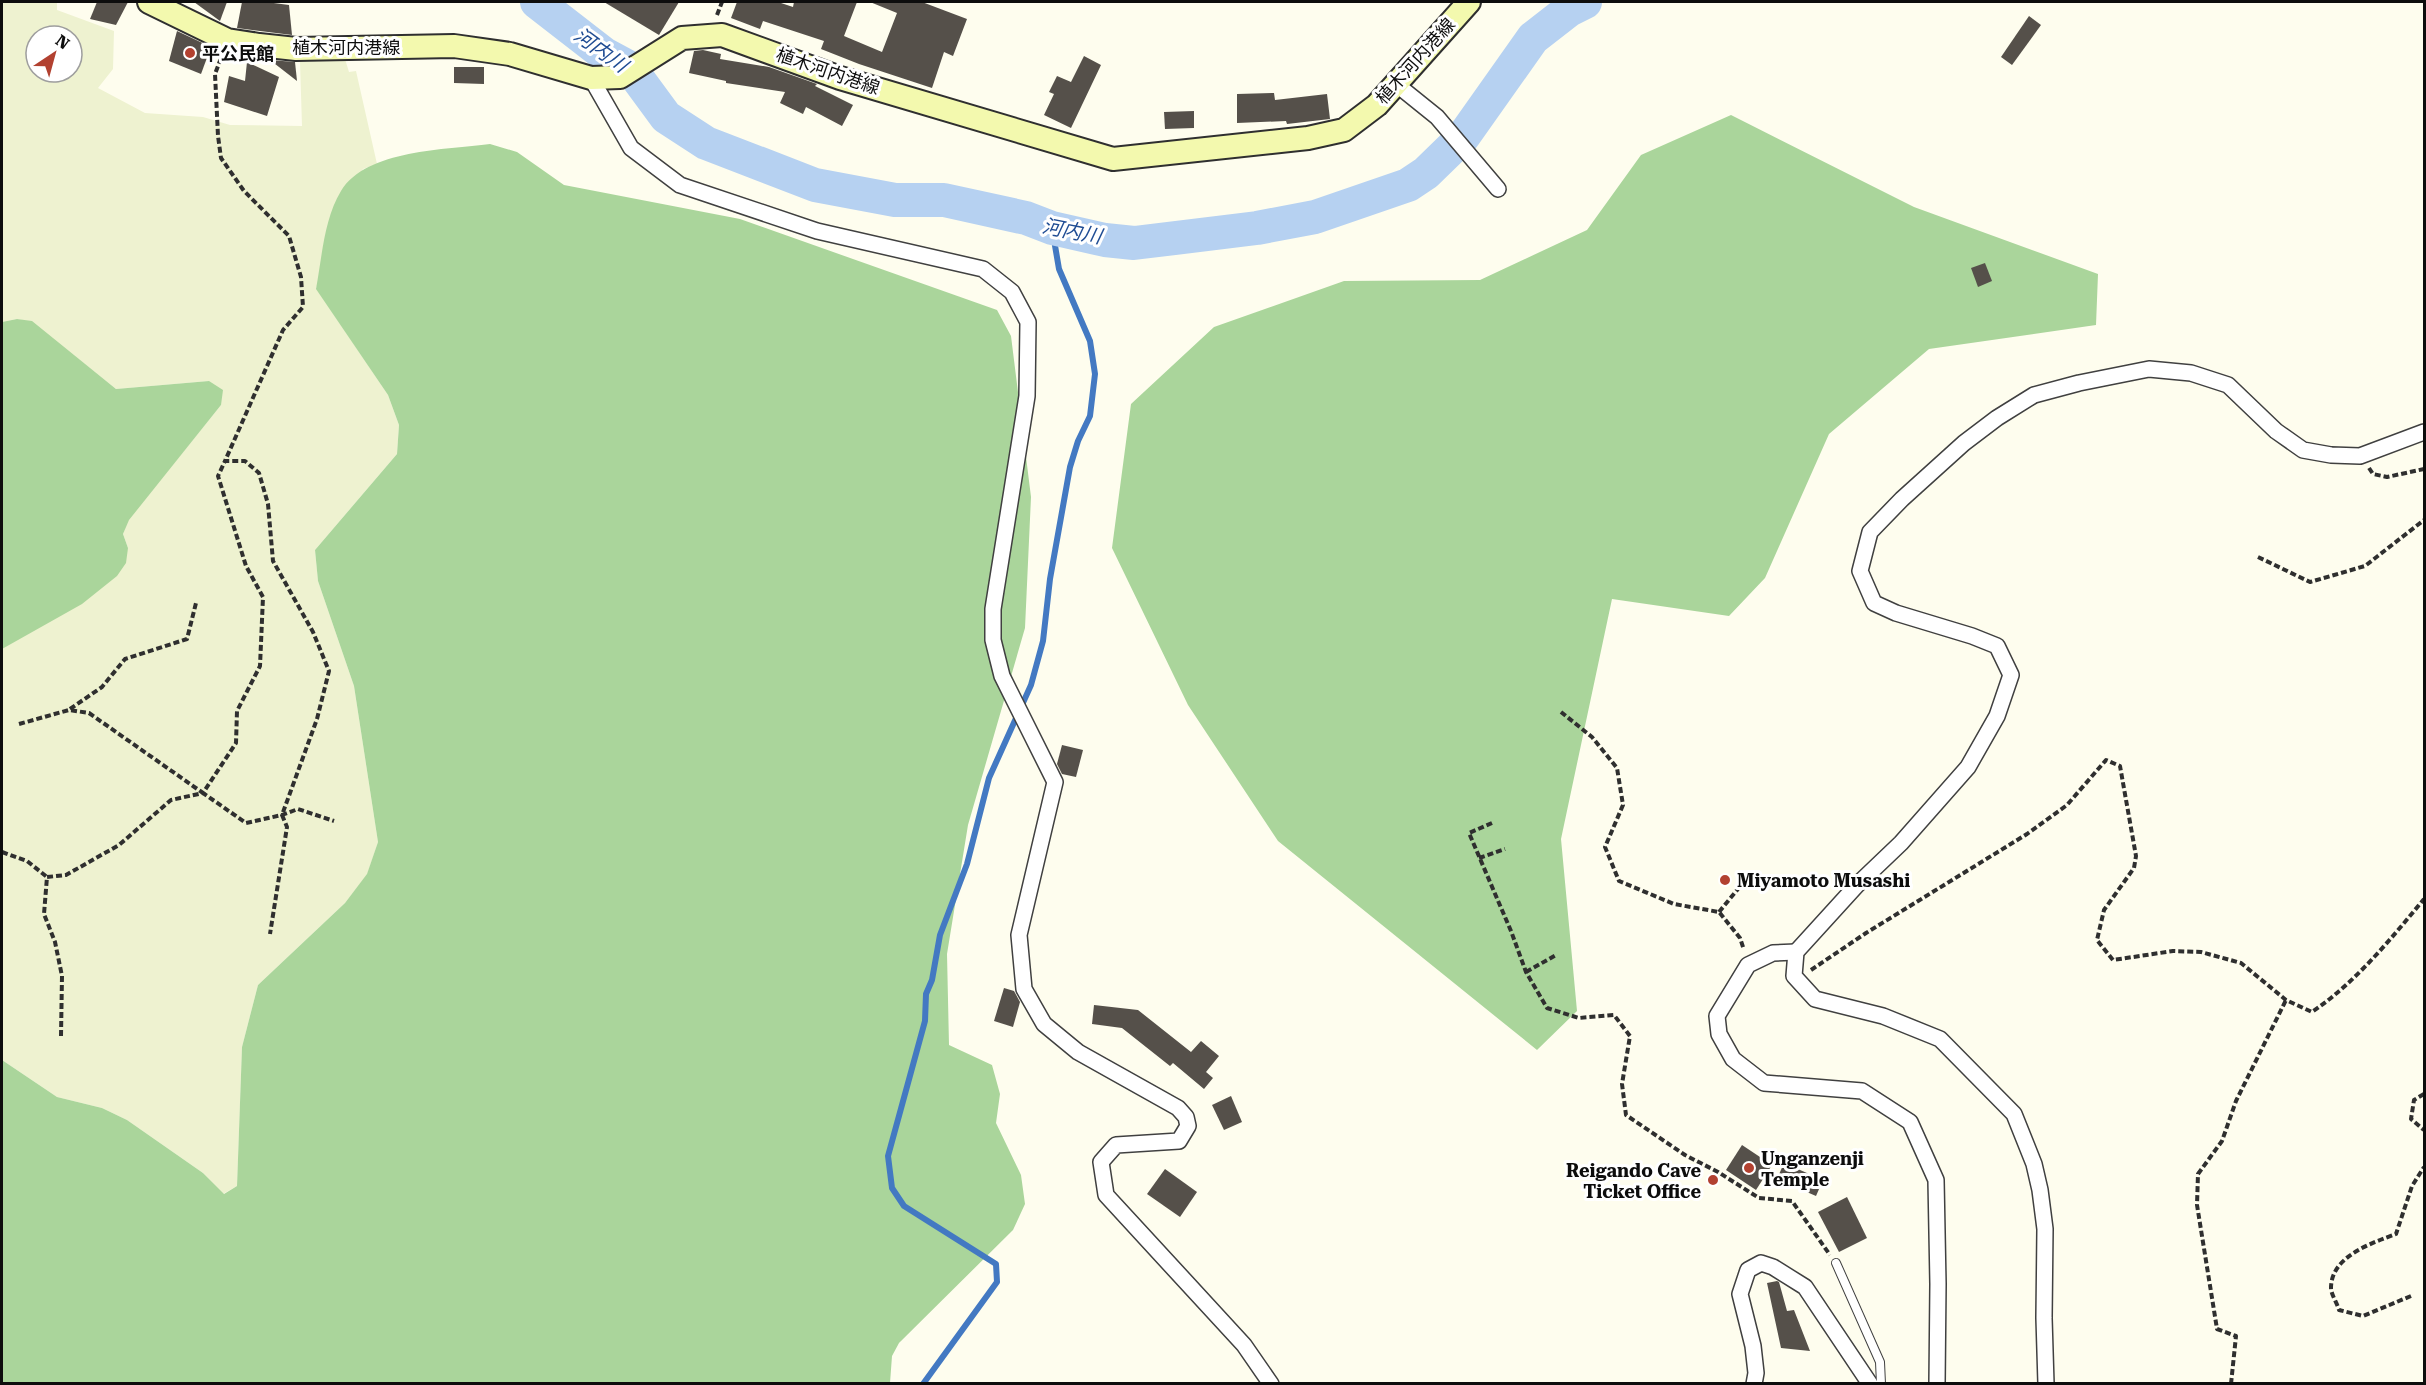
<svg xmlns="http://www.w3.org/2000/svg" width="2426" height="1385" font-family="'Roboto Serif','Noto Sans JP',serif">
	<rect width="100%" height="100%" fill="#fefdee"/>
	<path fill="#eef2d0" fill-rule="evenodd" d="M 2,2 L 57,2 L 57,10 L 114,31 L 113,69 L 98,88 L 145,113 L 203,117 L 230,125 L 302,126 L 300,62 L 345,59 L 349,72 L 356,71 L 377,164 L 363,169 L 316,288 L 388,395 L 399,425 L 397,454 L 315,550 L 318,581 L 354,686 L 378,842 L 367,875 L 345,903 L 258,985 L 242,1047 L 237,1186 L 223,1194 L 203,1173 L 127,1120 L 102,1108 L 57,1097 L 2,1060 L 2,649 L 128,548 L 123,534 L 128,520 L 221,405 L 209,381 L 116,389 L 32,322 L 17,319 L 2,322 ZM 36,36 L 72,36 L 72,72 L 36,72 Z"/>
	<g fill="#aad59b">
		<polygon points="1731,115 1914,207 2098,274 2096,325 1929,349 1829,434 1765,578 1729,616 1612,599 1561,839 1577,1011 1537,1050 1278,841 1188,705 1112,548 1131,404 1214,327 1344,281 1480,280 1587,230 1641,155"/>
		<path d="M 490,144 L 517,152 L 564,185 L 740,219 L 997,310 L 1011,336 L 1031,497 L 1025,628 L 968,825 L 947,954 L 949,1045 L 992,1065 L 1000,1094 L 996,1123 L 1021,1175 L 1025,1204 L 1013,1230 L 899,1343 L 892,1356 L 890,1383 L 2,1383 L 2,1060 L 57,1097 L 102,1108 L 127,1120 L 203,1173 L 224,1194 L 237,1186 L 242,1047 L 258,985 L 345,903 L 367,874 L 378,842 L 354,686 L 318,581 L 315,550 L 397,454 L 399,425 L 388,395 L 316,289 C 322,257 324,219 341,191 C 367,149 446,150 490,144 Z"/>
		<polygon points="17,319 32,321 116,389 209,381 223,390 221,405 129,520 123,534 128,548 126,563 117,576 82,604 2,649 2,322"/>
	</g>
	<g fill="none" stroke-linecap="round" stroke-linejoin="round">
		<polyline stroke="#4379c2" stroke-width="6" points="923,1384 997,1282 996,1264 904,1206 892,1188 888,1156 925,1021 926,994 932,980 940,935 967,864 989,778 1031,685 1043,641 1050,579 1070,467 1078,441 1090,416 1095,374 1090,341 1059,269 1052,228"/>
		<polyline stroke="#b6d1f1" stroke-width="34" points="537,2 604,54 630,68 666,117 706,143 815,185 895,200 944,200 1026,218 1052,228 1105,240 1134,243 1257,228 1315,217 1408,185 1426,173 1463,137 1533,38 1569,10 1585,2"/>
	</g>
	<g fill="#55504a">
		<polygon points="97,2 128,2 116,25 90,19"/>
		<polygon points="194,2 227,2 220,21"/>
		<polygon points="242,2 266,2 289,5 292,35 237,28"/>
		<polygon points="604,2 679,2 659,35"/>
		<polygon points="737,2 778,2 793,7 794,2 857,2 844,36 882,52 897,13 870,2 922,2 967,19 953,56 944,52 932,88 859,64 821,49 824,41 763,21 760,29 731,18"/>
		<polygon points="2029,16 2041,25 2012,65 2001,57"/>
		<polygon points="177,31 211,47 201,74 169,61"/>
		<polygon points="703,50 721,54 720,59 769,67 817,84 815,86 853,105 842,126 806,107 803,114 780,103 785,92 726,83 726,81 689,73 694,51"/>
		<polygon points="1084,56 1101,65 1071,128 1044,115 1054,94 1049,92 1057,76 1071,82"/>
		<polygon points="270,60 295,62 297,81"/>
		<polygon points="247,62 279,77 267,116 224,102 229,76 245,81"/>
		<polygon points="454,67 484,67 484,84 454,83"/>
		<polygon points="1274,93 1275,100 1327,94 1330,119 1287,124 1286,121 1237,123 1237,94"/>
		<polygon points="1194,111 1194,128 1165,129 1164,112"/>
		<polygon points="1985,263 1992,281 1978,287 1971,268"/>
		<polygon points="1062,745 1083,750 1076,777 1062,774 1057,764"/>
		<polygon points="1004,988 1014,991 1020,1002 1013,1027 994,1021"/>
		<polygon points="1094,1005 1138,1010 1191,1052 1201,1041 1219,1056 1206,1072 1213,1078 1204,1089 1173,1063 1170,1066 1122,1028 1092,1024"/>
		<polygon points="1231,1096 1242,1122 1224,1130 1212,1105"/>
		<polygon points="1742,1145 1772,1165 1756,1190 1726,1170"/>
		<polygon points="1784,1163 1823,1180 1816,1196 1777,1179"/>
		<polygon points="1165,1169 1197,1192 1180,1217 1147,1194"/>
		<polygon points="1847,1197 1867,1238 1839,1252 1818,1212"/>
		<polygon points="1777,1281 1779,1282 1787,1311 1794,1310 1810,1351 1781,1348 1767,1283"/>
	</g>
	<g fill="none" stroke-linecap="round" stroke-linejoin="round">
		<defs>
			<polyline id="lane" points="1836,1263 1880,1362 1881,1384"/>
			<g id="street">
				<polyline points="591,78 631,148 680,185 817,231 983,269 1012,292 1028,322 1027,396 993,609 993,640 1002,676 1055,782 1019,935 1024,989 1044,1024 1078,1052 1178,1108 1186,1117 1188,1126 1179,1141 1116,1145 1101,1162 1106,1195 1244,1345 1271,1384"/>
				<polyline points="1396,84 1437,117 1498,189"/>
				<polyline points="1796,952 1773,953 1748,965 1717,1016 1719,1034 1733,1059 1764,1083 1862,1091 1910,1122 1936,1180 1938,1284 1937,1384"/>
				<polyline points="1754,1384 1756,1373 1753,1346 1740,1294 1748,1270 1761,1263 1773,1267 1805,1287 1870,1384"/>
				<polyline points="2046,1384 2044,1318 2045,1229 2040,1190 2034,1164 2014,1114 1940,1039 1883,1016 1815,999 1794,976 1796,952 1857,885 1901,843 1968,767 1997,716 2011,675 1997,646 1972,636 1896,613 1874,603 1860,571 1870,532 1902,499 1964,443 1997,418 2034,395 2079,383 2149,369 2191,373 2228,385 2276,431 2303,450 2331,455 2360,456 2424,432"/>
			</g>
			<polyline id="secondary" points="149,2 227,40 259,45 296,49 454,46 510,54 591,78 620,77 682,38 722,35 840,78 1113,159 1308,138 1344,130 1377,105 1469,2"/>
		</defs>
		<use href="#lane" stroke="#404040" stroke-width="10"/>
		<use href="#street" stroke="#404040" stroke-width="18"/>
		<use href="#secondary" stroke="#2f2f2f" stroke-width="26"/>
		<g stroke="#2f2f2f" stroke-width="4" stroke-dasharray="6 3" stroke-linecap="butt">
			<polyline points="717,15 722,2"/>
			<polyline points="221,58 215,74 218,136 221,158 244,191 289,236 301,277 303,307 283,330 225,461 245,461 259,473 268,504 273,561 313,632 329,671 317,719 282,815 287,827 270,934"/>
			<polyline points="2369,468 2373,474 2387,477 2424,469"/>
			<polyline points="2258,557 2310,582 2365,566 2424,520"/>
			<polyline points="70,709 102,687 125,659 187,639 196,603"/>
			<polyline points="1561,712 1592,737 1617,768 1623,805 1605,847 1619,881 1674,904 1719,912 1740,938 1744,950"/>
			<polyline points="19,724 69,710 89,713 203,793 236,743 237,711 260,666 263,597 246,566 218,476 225,461"/>
			<polyline points="1492,823 1469,833 1511,931 1526,972 1547,1008 1579,1018 1614,1015 1630,1036 1622,1084 1626,1115 1685,1155 1718,1172 1759,1198 1792,1201 1830,1255"/>
			<polyline points="2,852 27,861 47,877"/>
			<polyline points="1479,858 1505,849"/>
			<polyline points="1719,912 1742,884 1747,888"/>
			<path d="M 1811,970 L 1866,933 L 2027,834 L 2067,805 L 2106,760 L 2120,766 L 2136,856 L 2134,868 L 2104,910 L 2097,940 L 2113,960 L 2173,951 L 2201,952 L 2241,963 L 2286,1000 L 2312,1012 C 2356,982 2390,940 2424,899"/>
			<polyline points="1526,972 1556,955"/>
			<polyline points="61,1036 62,976 55,942 44,914 47,877 66,875 119,845 171,800 203,793 246,823 282,815 298,809 334,821"/>
			<polyline points="2424,1094 2414,1100 2411,1119 2424,1130"/>
			<path d="M 2411,1296 L 2363,1316 L 2339,1310 C 2337,1303 2331,1294 2331,1288 C 2331,1256 2372,1243 2396,1234 L 2412,1186 L 2424,1167"/>
			<polyline points="2231,1384 2236,1336 2217,1329 2197,1205 2198,1174 2222,1141 2236,1101 2286,1000"/>
		</g>
		<use href="#lane" stroke="#fff" stroke-width="8"/>
		<use href="#street" stroke="#fff" stroke-width="15"/>
		<use href="#secondary" stroke="#f3f9ae" stroke-width="22"/>
	</g>
	<g fill="#b24130" stroke="#fff" stroke-width="2">
		<circle cx="190" cy="53" r="6"/>
		<circle cx="1725" cy="880" r="6"/>
		<circle cx="1749" cy="1168" r="6"/>
		<circle cx="1713" cy="1180" r="6"/>
	</g>
	<g text-anchor="middle" dominant-baseline="central" stroke-width="6" stroke-linejoin="round" paint-order="stroke">
		<g font-size="18" fill="#0d0d0d" stroke="#fff">
			<text x="346" y="47">植木河内港線</text>
			<text transform="translate(1415 61) rotate(-48)">植木河内港線</text>
			<text transform="translate(828 71) rotate(19)">植木河内港線</text>
		</g>
		<g font-size="18" font-weight="bold" fill="#0d0d0d" stroke="#fff" text-anchor="start">
			<text x="202" y="53">平公民館</text>
			<text x="1737" y="880">Miyamoto Musashi</text>
			<text x="1761" y="1158">Unganzenji<tspan x="1761" dy="21">Temple</tspan></text>
			<text x="1701" y="1170" text-anchor="end">Reigando Cave<tspan x="1701" dy="21">Ticket Office</tspan></text>
		</g>
		<g font-size="20" font-style="italic" fill="#204d94" stroke="#fff">
			<text transform="translate(601 50) rotate(36)">河内川</text>
			<text transform="translate(1072 231) rotate(11)">河内川</text>
		</g>
	</g>
	<rect width="2426" height="1385" fill="none" stroke="#0d0d0d" stroke-width="6"/>
	<g transform="translate(54 54) rotate(36)"><circle r="28" fill="#ffffff" stroke="#9e9e9e" stroke-width="1.5"/>
	<path d="M0-4.5L10 22L0 15L-10 22Z" fill="#b24130"/>
	<text y="-9" font-size="16" font-weight="bold" text-anchor="middle" fill="#0d0d0d">N</text>
	</g>
</svg>
